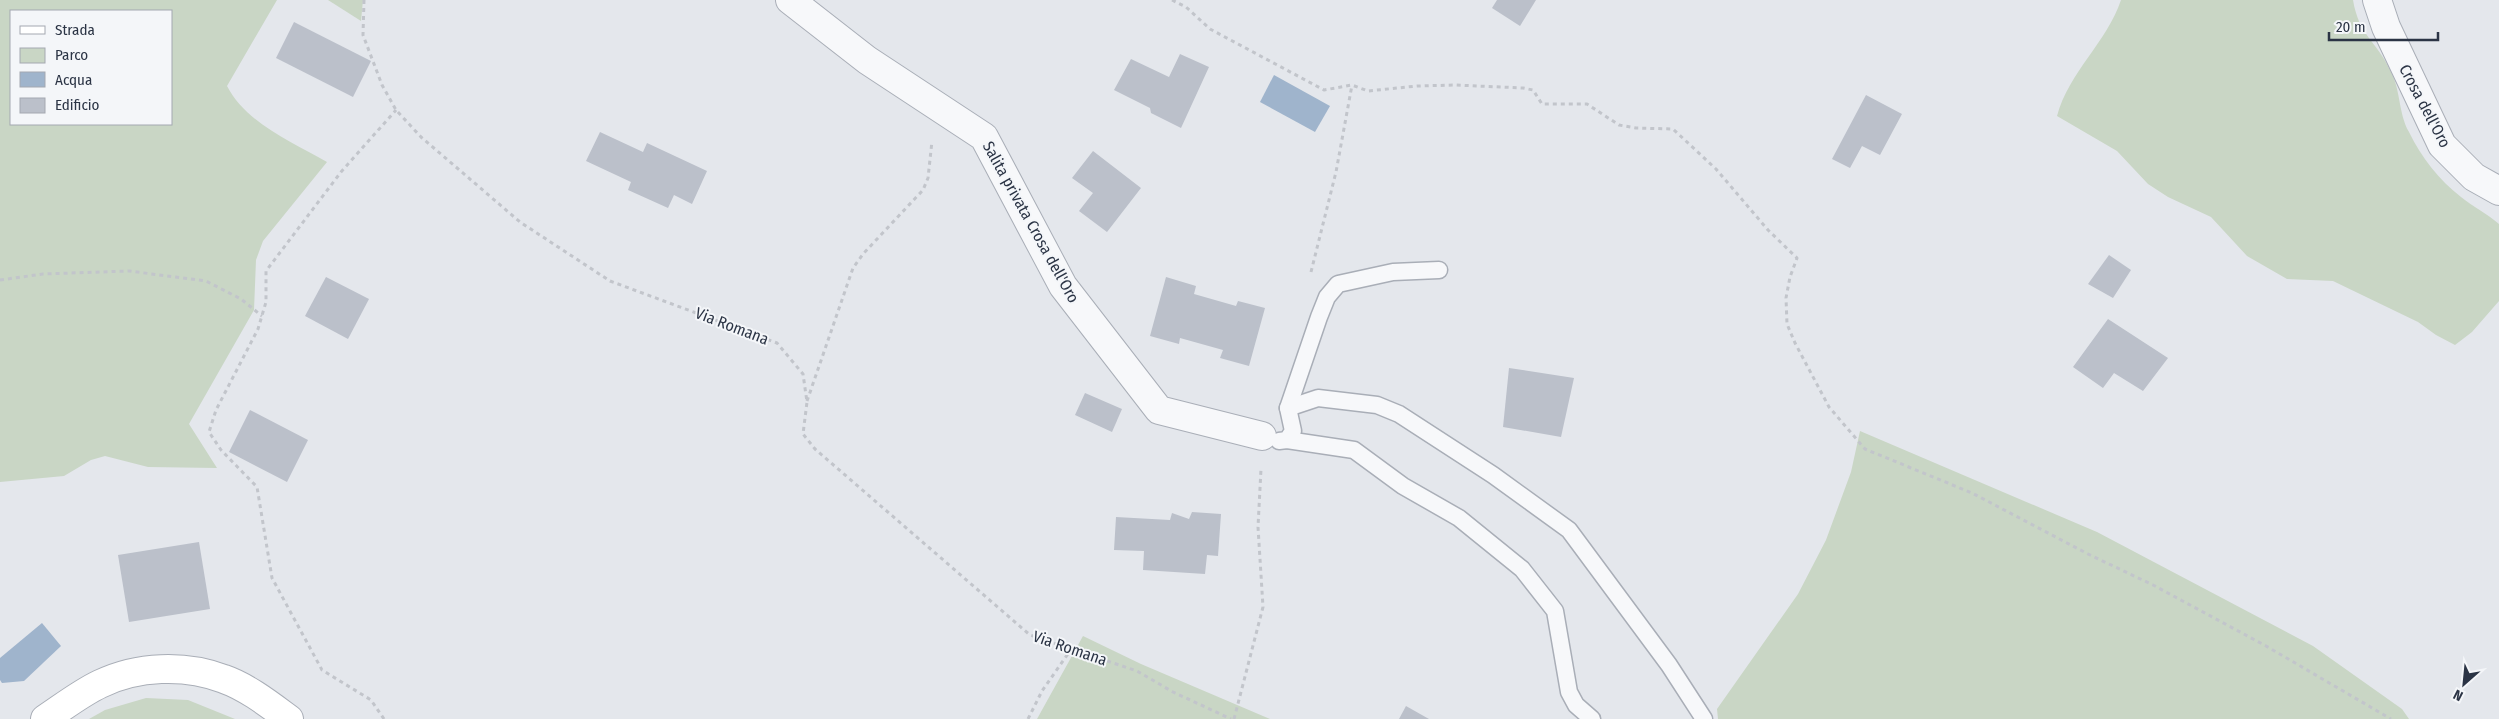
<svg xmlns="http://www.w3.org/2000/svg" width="2499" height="719" font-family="'Fira Sans Condensed',sans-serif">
	<rect width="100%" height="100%" fill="#e4e7ec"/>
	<g fill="#c9d6c5" fill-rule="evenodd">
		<path d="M 0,0 L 277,0 L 227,86 C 246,123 292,142 327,162 L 263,241 L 256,260 L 254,310 L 189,424 L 217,468 L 148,467 L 105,456 L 91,460 L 64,476 L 0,482 ZM 11,11 L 171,11 L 171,124 L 11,124 Z"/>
		<polygon points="328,0 363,0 361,21"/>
		<path d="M 2121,0 L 2353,0 C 2359,36 2376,40 2390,70 C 2401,89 2398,113 2409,132 C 2421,157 2439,180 2461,197 C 2473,207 2488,214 2499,224 L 2499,301 L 2472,332 L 2455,345 L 2436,335 L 2418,322 L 2333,281 L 2287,279 L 2247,256 L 2211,217 L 2168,197 L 2148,184 L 2117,151 L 2057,116 C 2069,72 2107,42 2121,0 Z"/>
		<polygon points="1860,431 2097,532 2313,646 2402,709 2409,719 1718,719 1717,709 1798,594 1826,540 1851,472"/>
		<polygon points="1083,636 1141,664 1270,719 1037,719"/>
		<polygon points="146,698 188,700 235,719 89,719 105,710"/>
	</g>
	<g fill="#9fb4cc">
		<polygon points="1274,75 1330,106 1315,132 1260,102"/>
		<polygon points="42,623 61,646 24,681 2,683 0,680 0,658"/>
	</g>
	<g fill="#bbc0ca">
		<polygon points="1497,0 1536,0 1520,26 1492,8"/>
		<polygon points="294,22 371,61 353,97 276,58"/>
		<polygon points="1180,54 1209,67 1181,128 1151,113 1150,108 1114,90 1131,59 1169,77"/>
		<polygon points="1866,95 1902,114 1880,155 1862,146 1850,168 1832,159"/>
		<polygon points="600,132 643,152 647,143 707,171 692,204 674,195 668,208 628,190 631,182 586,161"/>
		<polygon points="1093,151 1141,188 1107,232 1079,211 1093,193 1072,178"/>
		<polygon points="2109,255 2131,270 2113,298 2088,284"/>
		<polygon points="326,277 369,299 348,339 305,316"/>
		<polygon points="1166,277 1196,286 1194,294 1236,306 1238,301 1265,308 1249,366 1220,358 1223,350 1180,338 1179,344 1150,336"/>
		<polygon points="2108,319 2168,358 2143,391 2114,373 2103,388 2073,367"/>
		<polygon points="1509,368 1574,378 1561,437 1503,427"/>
		<polygon points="1085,393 1122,409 1112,432 1075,415"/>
		<polygon points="250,410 308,440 287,482 229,452"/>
		<polygon points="1192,512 1221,514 1218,556 1207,555 1205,574 1143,570 1144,551 1114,550 1116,517 1170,520 1172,513 1189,519"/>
		<polygon points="199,542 210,609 129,622 118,555"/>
		<polygon points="1406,706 1429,719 1399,719"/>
	</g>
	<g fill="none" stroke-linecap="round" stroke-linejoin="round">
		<defs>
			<g id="lane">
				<polyline points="1288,408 1318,398 1377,405 1399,414 1493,475 1569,530 1669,665 1704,719"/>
				<polyline points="1287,440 1354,450 1403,486 1459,518 1522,569 1555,611 1569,692 1576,705 1592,719"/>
				<polyline points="1279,441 1287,440 1293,431 1288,408 1319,317 1327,297 1338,284 1393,272 1439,270"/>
			</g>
			<g id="street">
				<polyline points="790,0 867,60 984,137 1063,286 1159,410 1262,436"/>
				<polyline points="2377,0 2386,27 2442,145 2474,177 2499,191"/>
			</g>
			<path id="secondary" d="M 45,719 C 63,707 81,693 100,684 C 137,666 185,664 224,679 C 247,687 270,705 289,719"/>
		</defs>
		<use href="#lane" stroke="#a9aeb7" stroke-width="19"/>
		<use href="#street" stroke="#a9aeb7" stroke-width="30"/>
		<use href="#secondary" stroke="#a9aeb7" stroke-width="30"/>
		<g stroke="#c2c5cb" stroke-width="3" stroke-dasharray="4 4" stroke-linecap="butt">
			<polyline points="364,0 363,35 382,85 396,110 421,137 520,222 610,281 777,343 803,374 807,402 803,434 815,449 1030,635 1137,671 1173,692 1231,719"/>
			<polyline points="1172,0 1186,7 1210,29 1324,90 1352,85 1368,91 1417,86 1455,85 1523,88 1533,90 1542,104 1587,104 1619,125 1636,128 1673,129 1716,169 1768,230 1797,258 1790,277 1786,298 1787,324 1795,343 1829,407 1865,449 1972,493 2088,554 2153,585 2266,646 2391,719"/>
			<polyline points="1311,272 1336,172 1352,85"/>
			<polyline points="0,280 43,274 129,271 206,281 241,299 262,316"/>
			<polyline points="807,401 853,268 863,254 923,190 928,178 932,141"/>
			<polyline points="384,719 371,700 322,670 272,578 257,487 221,450 209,432 216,410 258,329 266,302 266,271 341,172 396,110"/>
			<polyline points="1028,719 1042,691 1072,648"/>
			<polyline points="1234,719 1263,607 1258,527 1261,469"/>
		</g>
		<use href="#lane" stroke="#f7f8fa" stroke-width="16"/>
		<use href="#street" stroke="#f7f8fa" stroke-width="28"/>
		<use href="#secondary" stroke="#fff" stroke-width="28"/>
	</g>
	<g text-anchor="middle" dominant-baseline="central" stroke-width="4" stroke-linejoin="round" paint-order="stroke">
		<g font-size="16" fill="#2b3445" stroke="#f4f6f9">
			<text transform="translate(2425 106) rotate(62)">Crosa dell'Oro</text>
			<text transform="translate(1031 222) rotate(61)">Salita privata Crosa dell'Oro</text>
			<text transform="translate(732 326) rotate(21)">Via Romana</text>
			<text transform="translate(1070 648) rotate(19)">Via Romana</text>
		</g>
	</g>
	<rect x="10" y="10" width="162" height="115" fill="#f4f6f9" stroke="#a4a8b1"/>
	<rect x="20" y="26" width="25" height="8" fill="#ffffff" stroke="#a4a8b1"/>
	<text x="55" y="35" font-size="15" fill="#2b3445">Strada</text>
	<rect x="20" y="48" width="25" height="15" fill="#c9d6c5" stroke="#a4a8b1"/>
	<text x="55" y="60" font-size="15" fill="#2b3445">Parco</text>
	<rect x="20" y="72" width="25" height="15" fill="#9fb4cc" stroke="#a4a8b1"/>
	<text x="55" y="85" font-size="15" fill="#2b3445">Acqua</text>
	<rect x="20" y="98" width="25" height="15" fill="#bbc0ca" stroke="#a4a8b1"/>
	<text x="55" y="110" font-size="15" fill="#2b3445">Edificio</text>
	<g transform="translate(2464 684) rotate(207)" stroke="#f4f6f9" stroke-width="4" paint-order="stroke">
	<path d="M0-4L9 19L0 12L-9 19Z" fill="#2b3445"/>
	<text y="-8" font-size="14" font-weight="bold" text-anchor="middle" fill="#2b3445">N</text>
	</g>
	<path d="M2329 32v8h109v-8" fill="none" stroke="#2b3445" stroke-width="2.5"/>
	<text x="2336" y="32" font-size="15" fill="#2b3445" stroke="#f4f6f9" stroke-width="4" paint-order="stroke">20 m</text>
</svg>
